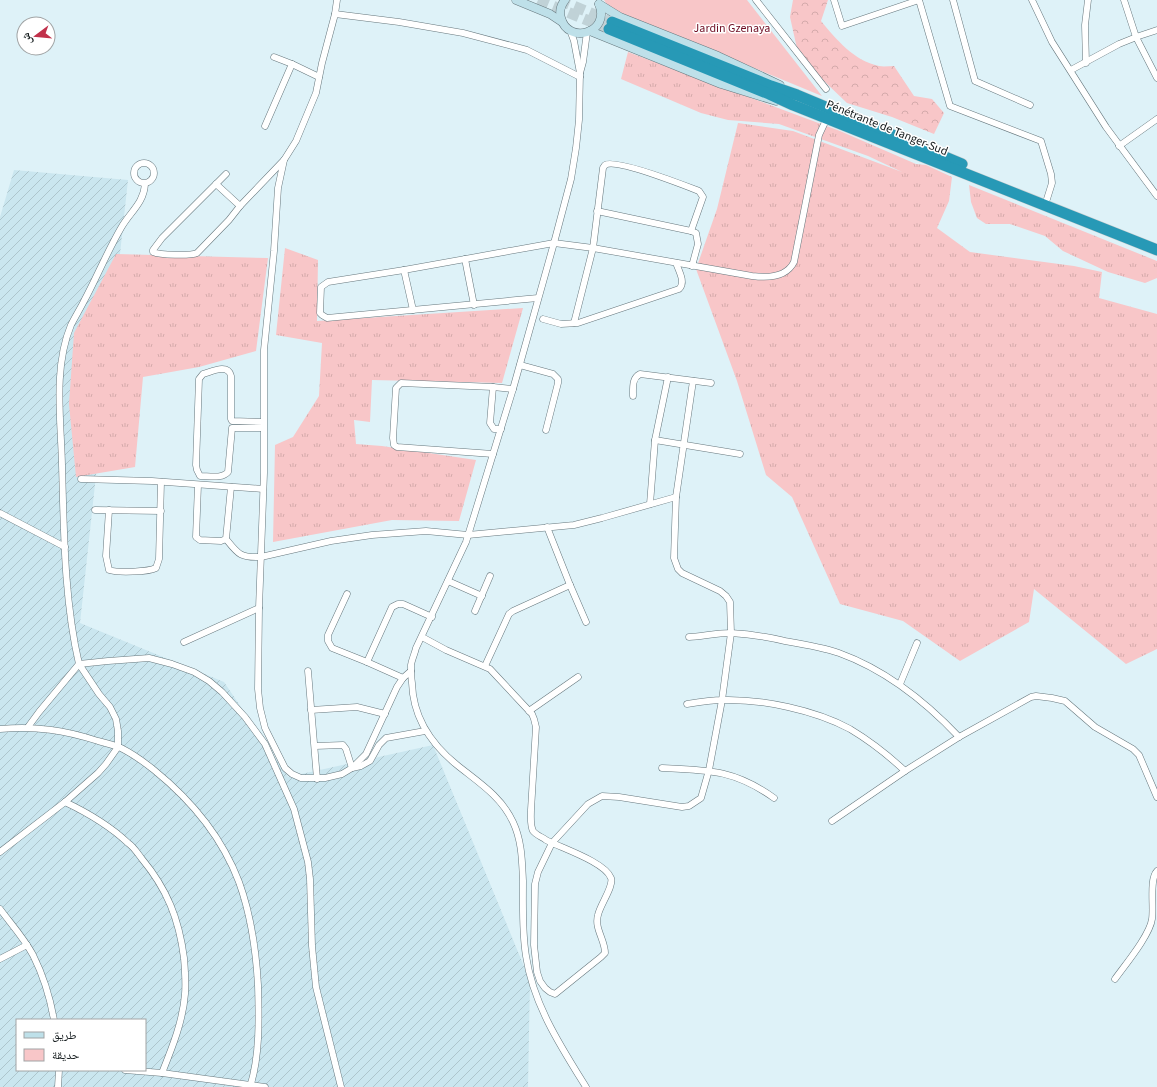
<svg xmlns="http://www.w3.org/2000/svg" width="1157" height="1087" font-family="'Source Sans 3','Noto Naskh Arabic',sans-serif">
	<defs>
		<pattern id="industrial-furrows" width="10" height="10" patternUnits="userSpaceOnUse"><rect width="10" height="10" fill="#cae6ef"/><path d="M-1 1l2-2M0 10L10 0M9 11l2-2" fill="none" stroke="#adc5cc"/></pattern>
		<pattern id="grass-tufts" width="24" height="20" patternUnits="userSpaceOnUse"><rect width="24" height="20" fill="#f8c6c8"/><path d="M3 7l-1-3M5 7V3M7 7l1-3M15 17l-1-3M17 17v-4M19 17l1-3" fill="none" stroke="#d4aaab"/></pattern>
		<pattern id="forest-crowns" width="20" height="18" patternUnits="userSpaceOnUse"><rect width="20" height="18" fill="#f8c6c8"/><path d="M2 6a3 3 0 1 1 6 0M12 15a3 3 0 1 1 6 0" fill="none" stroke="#d4aaab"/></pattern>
	</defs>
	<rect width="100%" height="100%" fill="#def2f8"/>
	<path fill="url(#industrial-furrows)" fill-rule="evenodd" d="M 14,170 L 128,180 L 80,623 L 224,682 L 288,777 L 433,745 L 530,981 L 528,1087 L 0,1087 L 0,217 ZM 17,1020 L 145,1020 L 145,1070 L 17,1070 Z"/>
	<g fill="url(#grass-tufts)">
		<polygon points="628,52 840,131 916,164 926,165 952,177 949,201 937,228 970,252 1074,266 1102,272 1099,298 1157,314 1157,649 1126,664 1034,589 1029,622 960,661 903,621 840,604 792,497 766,475 737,381 696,269 717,209 738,123 793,131 902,172 868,156 779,124 728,120 701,113 621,79"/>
		<polygon points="969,185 1157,261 1157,278 1145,283 1108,272 1063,251 1045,236 1010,224 986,224 977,218 971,202"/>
		<polygon points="285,248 318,260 317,321 523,308 502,383 372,380 370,422 354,420 356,444 382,446 476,460 459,521 392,520 273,542 275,445 293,437 319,396 322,343 276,335"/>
		<polygon points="116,254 268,258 256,351 199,367 143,377 135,467 76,477 69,404 74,333"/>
	</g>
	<path fill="url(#forest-crowns)" d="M 793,0 L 828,0 L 821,21 C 836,39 854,61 879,66 C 884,67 889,66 894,66 L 914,96 L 932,99 L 944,113 L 934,134 L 892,117 L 847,103 L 825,82 L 800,62 L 790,17 Z"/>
	<polygon fill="#f8c6c8" points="604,0 747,0 822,96 609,8"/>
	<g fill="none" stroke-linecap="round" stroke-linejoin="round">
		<g stroke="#c0d2d7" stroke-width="11" stroke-dasharray="11 5.5" stroke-linecap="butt">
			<polyline points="538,0 609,29"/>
			<polyline points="559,0 612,22"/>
		</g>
		<defs>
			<g id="street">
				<polyline points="756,0 826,89"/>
				<polyline points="834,0 842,26 919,0"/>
				<polyline points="919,0 950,106 1041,141 1051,174 1052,183 1047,199"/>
				<polyline points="953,0 975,81 1030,105"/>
				<polyline points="1032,0 1052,42 1106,127 1157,196"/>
				<polyline points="1124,0 1136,37 1157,78"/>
				<polyline points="335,14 399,22 463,33 527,50 580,77"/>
				<polyline points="570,30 574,41 580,73"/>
				<polyline points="274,57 292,64 319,77"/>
				<polyline points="1086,63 1085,25 1088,0"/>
				<polyline points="1071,70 1119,44 1139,36 1157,30"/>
				<polyline points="265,126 292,64"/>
				<polyline points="1119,146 1157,119"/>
				<polyline points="284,160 278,188 274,251 264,350 264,473 259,608 258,689 260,708 265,728 285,768 292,774 301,778 325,778 342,774 352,768 366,754 397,687 403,678 411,671"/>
				<circle cx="144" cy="173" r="10"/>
				<path d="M 226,174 L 162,238 L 153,250 L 153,252 C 160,255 190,256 197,253 L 229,220 L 240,206 L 284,160 L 296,141 L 316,93 L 322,63 L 335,14 L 337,0"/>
				<polyline points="216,184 240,206"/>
				<polyline points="597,211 691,231 696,233 698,244 692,266"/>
				<polyline points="465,259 474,305"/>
				<polyline points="404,270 413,310"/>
				<path d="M 538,298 L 327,318 L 322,315 L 320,313 L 321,287 L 328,282 L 404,270 L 554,243 L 593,248 L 752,276 C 767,278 786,278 794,262 L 819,135 L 827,118"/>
				<path d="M 543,319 L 561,324 L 578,323 L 679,289 C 686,283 679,271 676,263"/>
				<path d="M 574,323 L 593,248 L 603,168 L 605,165 C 615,158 686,186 699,191 L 703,197 L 691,231"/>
				<polyline points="520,365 553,374 558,379 558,383 546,430"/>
				<polyline points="493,387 490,423 494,429 501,429"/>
				<path d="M 633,396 C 633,387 632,378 640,374 L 711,383"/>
				<path d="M 263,422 L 232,421 L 231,419 L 231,376 C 228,363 211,372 203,374 L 199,379 L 196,465 L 197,470 L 200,476 C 209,476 222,479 228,472 L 232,428 L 263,428"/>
				<polyline points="655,440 740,454"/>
				<polyline points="493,454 397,447 394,445 393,438 396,388 401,383 493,387 513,389"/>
				<polyline points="81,479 152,481 263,489"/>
				<polyline points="198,485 196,537 200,540 221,541 226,539 231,487"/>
				<polyline points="650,504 655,440 668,377"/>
				<polyline points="95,510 161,511"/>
				<path d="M 109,510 L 106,556 L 109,570 C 118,573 148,572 156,568 L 159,559 L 161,482"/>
				<polyline points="0,513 65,547"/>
				<polyline points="547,527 570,585 586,622"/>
				<path d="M 226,539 C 238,554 240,558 261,557 L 331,541 L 372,535 L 426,531 L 468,535 L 574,525 L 602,518 L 676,497"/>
				<polyline points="448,581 482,596"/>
				<polyline points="347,594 328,635 328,641 332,648 367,662"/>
				<polyline points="475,611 490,576"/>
				<path d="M 422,637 L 446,650 L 490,669 L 532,714 L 534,719 L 536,727 L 531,810 C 531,817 530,825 533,831 C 536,835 542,837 546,840 C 561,848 605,862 611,878 C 614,886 600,905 598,915 C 594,928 605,940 605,953 L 601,957 L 555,994 L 550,992 L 545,988 L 540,981 L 537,972 L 534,945 L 535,884 L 538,872 L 552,843 L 588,804 L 602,796 L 619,797 L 682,807 L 689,806 L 701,798 L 709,770 L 722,700 L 731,633 L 730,602 L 726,596 L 720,591 L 682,573 L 678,569 L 674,558 L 676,497 L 693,381"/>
				<path d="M 689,637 C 703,636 717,633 731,633 C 749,634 768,637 785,641 C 803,644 822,647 839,653 C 886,670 925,701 959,737"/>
				<polyline points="184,642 259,608"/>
				<polyline points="485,666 509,614 513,611 570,585"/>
				<polyline points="308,671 317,779"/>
				<polyline points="403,678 367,662 392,607 398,604 403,604 432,617"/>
				<polyline points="900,684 917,643"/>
				<path d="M 687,704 C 699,702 711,700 723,700 C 762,699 815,710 850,729 C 870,741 888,755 905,771"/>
				<polyline points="311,710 357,707 385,714"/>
				<polyline points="529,711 578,677"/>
				<path d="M 28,727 L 39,712 L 79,664 C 64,599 64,532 62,465 C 61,420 53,368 71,325 C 75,317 80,309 84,301 C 97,277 107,252 121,228 C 130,212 144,203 145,184"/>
				<path d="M 0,729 C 36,726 64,730 98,741 C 106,743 114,745 121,748 C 133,754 144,762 154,770 C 191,800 222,837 239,882 C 251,915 256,950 258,985 C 259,1018 260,1056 250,1087"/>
				<polyline points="315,746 343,745 346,749 352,768 361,766 370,761 379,745 386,738 425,731"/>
				<path d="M 662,768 C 709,770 735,770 774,798"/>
				<path d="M 65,802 C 88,813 109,825 128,843 C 134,847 138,854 142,859 C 167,889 179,919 184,958 C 185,970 186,982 185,994 C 183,1021 172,1048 162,1073"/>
				<polyline points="832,821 905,771 959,737 1031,697 1036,696 1052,698 1065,701 1095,727 1133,749 1139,755 1157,797"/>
				<polyline points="0,852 65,802 98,773 106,764 118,747 118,731 116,719 110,707 99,694 79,664 108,661 149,658 172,664 194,672 209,681 222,692 245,717 265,744 294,809 308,862 310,879 312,946 316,987 341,1087"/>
				<path d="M 0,909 C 11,924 24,938 33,955 C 43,975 50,997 54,1020"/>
				<polyline points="0,959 27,945"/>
				<path d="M 1115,979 C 1125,965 1150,935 1152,919 C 1154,907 1149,879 1157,871"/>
				<polyline points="125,1070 162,1073 265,1087"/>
				<polyline points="58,1087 59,1070"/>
				<path d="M 586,1087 C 561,1047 533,1004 526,956 C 522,932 523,906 523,881 C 522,861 522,841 513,822 C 501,796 478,782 457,765 C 431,744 413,717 412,683 C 411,677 411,671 411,665 C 412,659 415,653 416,648 L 466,542 L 513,389 L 554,243 L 571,179 L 576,148 L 579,120 L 580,73 L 583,62 L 587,32"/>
			</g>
			<g id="secondary">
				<polyline points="516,0 550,14 562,22"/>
				<path d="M 565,0 C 561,5 559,11 561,18 C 568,45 611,33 599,4"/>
				<polyline points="599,4 620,17 718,56 780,85"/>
				<polyline points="590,31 721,84 776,101"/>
			</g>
			<g id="highway">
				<polyline points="612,22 771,86 797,95 962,164"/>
				<polyline points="609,29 769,94 793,105 1157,250"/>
			</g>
		</defs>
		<use href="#street" stroke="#66777d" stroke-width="7"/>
		<use href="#secondary" stroke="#66777d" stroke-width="9"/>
		<use href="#highway" stroke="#d0d1d2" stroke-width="12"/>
		<use href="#street" stroke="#fff" stroke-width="6"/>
		<use href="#secondary" stroke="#bee0e9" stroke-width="8"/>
		<use href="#highway" stroke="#2799b6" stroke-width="11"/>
	</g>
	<g text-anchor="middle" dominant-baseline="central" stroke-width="3" stroke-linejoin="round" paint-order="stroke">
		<g font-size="12" fill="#6e0d23" stroke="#fff">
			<text x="732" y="28">Jardin Gzenaya</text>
		</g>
		<g font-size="12" fill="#141b1d" stroke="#fff">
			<text transform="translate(887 128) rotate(22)">Pénétrante de Tanger-Sud</text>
		</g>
	</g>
	<rect x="16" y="1019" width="130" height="52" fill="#ffffff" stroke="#a1a4a5"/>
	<rect x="24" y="1032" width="20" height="6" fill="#bee0e9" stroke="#a1a4a5"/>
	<text x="52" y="1039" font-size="12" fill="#141b1d">طريق</text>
	<rect x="24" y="1049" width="20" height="12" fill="#f8c6c8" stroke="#a1a4a5"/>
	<text x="52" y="1059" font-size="12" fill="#141b1d">حديقة</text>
	<g transform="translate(36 36) rotate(254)"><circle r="19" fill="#ffffff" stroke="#a1a4a5"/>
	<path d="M0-3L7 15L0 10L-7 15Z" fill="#c1314b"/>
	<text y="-6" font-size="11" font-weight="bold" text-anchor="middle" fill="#141b1d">ش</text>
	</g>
</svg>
